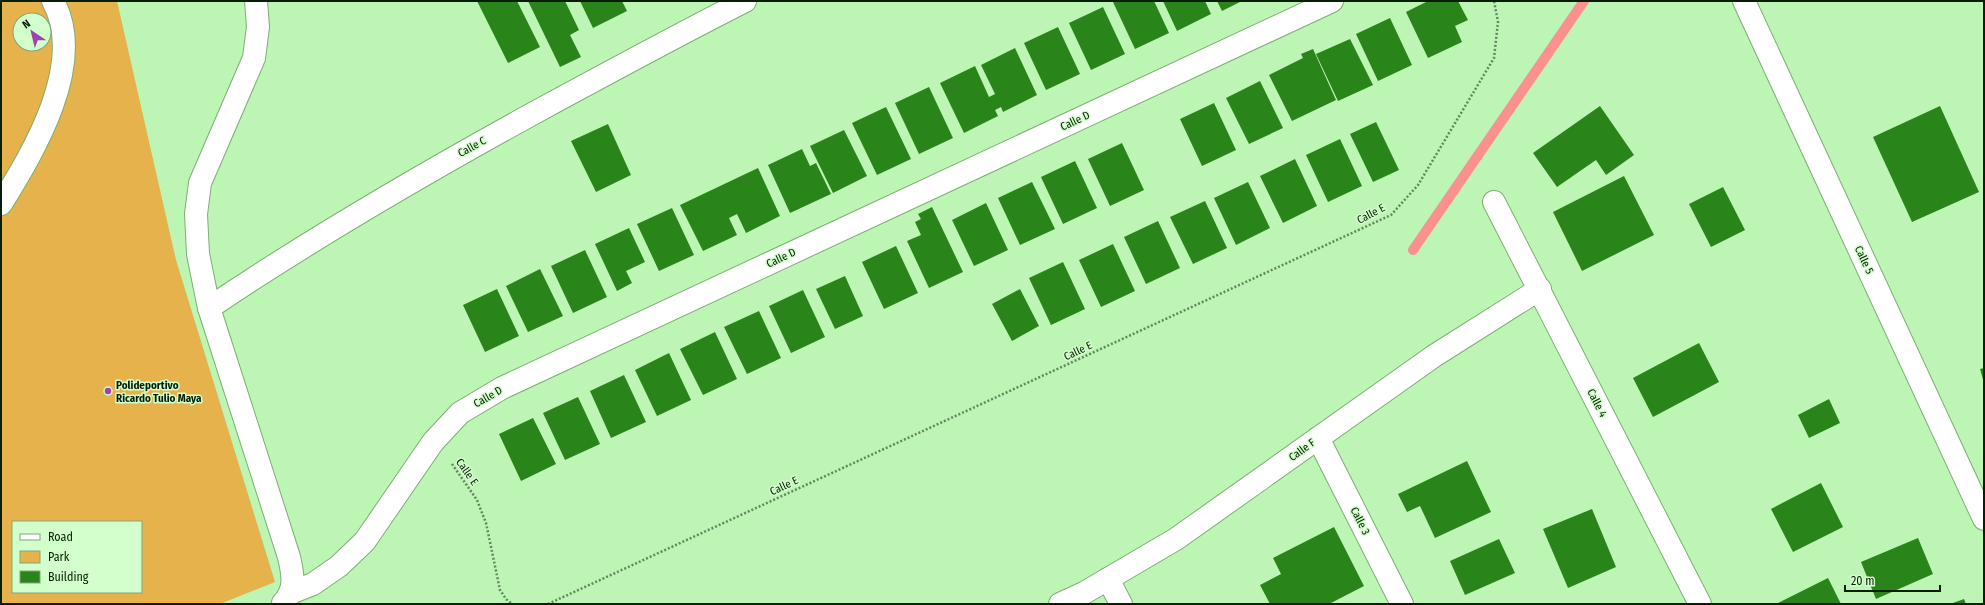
<svg xmlns="http://www.w3.org/2000/svg" width="1985" height="605" font-family="'Fira Sans Condensed',sans-serif">
	<rect width="100%" height="100%" fill="#bdf5b4"/>
	<path fill="#e6b24c" fill-rule="evenodd" d="M 1,1 L 117,1 L 176,260 L 275,582 L 220,604 L 1,604 ZM 20,20 L 44,20 L 44,44 L 20,44 ZM 13,522 L 141,522 L 141,592 L 13,592 Z"/>
	<g fill="none" stroke-linecap="round" stroke-linejoin="round">
		<polyline stroke="#fb908f" stroke-width="10" points="1413,250 1584,1"/>
	</g>
	<g fill="#29841a">
		<polygon points="477,1 517,1 540,47 508,63"/>
		<polygon points="528,1 565,1 579,30 570,35 581,57 560,67"/>
		<polygon points="580,1 622,1 627,11 593,28"/>
		<polygon points="1115,1 1154,1 1169,33 1135,49 1113,2"/>
		<polygon points="1163,1 1205,1 1211,14 1177,31"/>
		<polygon points="1217,1 1242,1 1222,11"/>
		<polygon points="1428,1 1458,1 1468,20 1455,26 1462,42 1428,58 1406,12"/>
		<polygon points="1103,7 1125,54 1091,70 1069,23"/>
		<polygon points="1390,18 1412,65 1378,81 1356,34"/>
		<polygon points="1058,27 1080,74 1046,90 1024,43"/>
		<polygon points="1350,39 1373,85 1338,101 1316,54"/>
		<polygon points="1015,48 1037,95 1003,112 1001,107 995,110 998,116 964,133 940,83 975,66 989,97 995,94 981,65"/>
		<polygon points="1313,49 1336,100 1292,121 1269,75 1303,58 1301,54"/>
		<polygon points="1260,81 1283,128 1249,144 1226,98"/>
		<polygon points="929,87 953,138 919,154 895,103"/>
		<polygon points="1214,103 1236,150 1202,166 1180,119"/>
		<polygon points="1600,106 1634,155 1606,175 1596,160 1557,187 1533,153"/>
		<polygon points="1940,106 1979,192 1912,222 1873,137"/>
		<polygon points="886,107 911,159 877,175 852,123"/>
		<polygon points="1376,122 1399,170 1373,182 1350,134"/>
		<polygon points="608,124 631,175 596,192 571,141"/>
		<polygon points="844,130 867,176 833,193 810,146"/>
		<polygon points="1340,139 1362,186 1328,202 1306,155"/>
		<polygon points="1122,143 1144,190 1110,206 1088,159"/>
		<polygon points="802,149 810,166 816,163 831,194 790,213 768,165"/>
		<polygon points="1295,159 1317,206 1283,223 1260,176"/>
		<polygon points="1075,161 1097,208 1063,224 1041,177"/>
		<polygon points="758,168 780,216 746,233 737,214 729,218 737,235 703,251 680,205"/>
		<polygon points="1624,176 1654,235 1582,271 1553,212"/>
		<polygon points="1032,182 1055,229 1020,245 998,198"/>
		<polygon points="1248,182 1270,228 1236,245 1214,198"/>
		<polygon points="1723,187 1745,230 1711,247 1689,204"/>
		<polygon points="1205,201 1227,248 1193,264 1170,217"/>
		<polygon points="986,203 1008,250 974,266 952,220"/>
		<polygon points="932,207 963,272 929,288 907,241 921,235 915,222 921,219 918,214"/>
		<polygon points="672,208 694,255 659,271 637,224"/>
		<polygon points="1158,221 1180,268 1146,284 1124,237"/>
		<polygon points="629,228 645,262 626,271 632,283 617,291 595,244"/>
		<polygon points="1113,244 1135,291 1101,307 1079,260"/>
		<polygon points="896,246 918,293 884,309 862,262"/>
		<polygon points="585,250 607,297 573,313 551,266"/>
		<polygon points="1063,262 1085,309 1051,325 1029,278"/>
		<polygon points="540,269 563,316 528,332 506,286"/>
		<polygon points="845,276 863,316 835,329 816,289"/>
		<polygon points="497,289 519,336 485,352 463,305"/>
		<polygon points="1020,289 1039,326 1012,341 992,304"/>
		<polygon points="803,290 825,337 791,353 769,306"/>
		<polygon points="759,311 781,358 747,374 724,327"/>
		<polygon points="715,332 737,379 703,395 680,349"/>
		<polygon points="1699,343 1719,382 1653,417 1633,378"/>
		<polygon points="669,353 691,400 657,416 635,370"/>
		<polygon points="1984,368 1984,383 1980,369"/>
		<polygon points="624,375 646,422 611,438 590,391"/>
		<polygon points="578,397 600,444 565,460 543,413"/>
		<polygon points="1829,399 1840,423 1809,438 1798,415"/>
		<polygon points="533,418 556,464 521,481 499,434"/>
		<polygon points="1467,461 1491,512 1435,538 1420,506 1407,512 1398,494"/>
		<polygon points="1821,483 1843,527 1793,552 1771,509"/>
		<polygon points="1592,509 1616,567 1568,588 1543,529"/>
		<polygon points="1334,527 1364,586 1329,604 1270,604 1260,585 1281,574 1273,558"/>
		<polygon points="1918,538 1933,574 1876,599 1861,562"/>
		<polygon points="1499,539 1515,573 1465,595 1450,561"/>
		<polygon points="1828,578 1841,604 1776,604"/>
		<polygon points="1964,599 1966,604 1950,604"/>
	</g>
	<g fill="none" stroke-linecap="round" stroke-linejoin="round">
		<defs>
			<g id="minor">
				<path d="M 256,1 L 258,27 L 254,58 L 200,183 L 196,214 L 198,254 L 209,308 L 289,557 C 293,574 296,590 283,603"/>
				<polyline points="1744,1 1984,519"/>
				<polyline points="1494,202 1700,604"/>
				<path d="M 1,204 C 34,151 87,63 53,1"/>
				<path d="M 209,308 C 314,237 423,174 534,113 C 604,75 674,37 745,1"/>
				<polyline points="1318,438 1402,604"/>
				<polyline points="1108,579 1121,604"/>
				<polyline points="290,593 313,584 339,566 365,541 433,442 460,413 502,388 1332,1"/>
				<polyline points="1060,604 1084,593 1176,539 1434,356 1540,289"/>
			</g>
		</defs>
		<use href="#minor" stroke="#7bb072" stroke-width="24"/>
		<g stroke="#61885c" stroke-width="2.5" stroke-dasharray="2 2" stroke-linecap="butt">
			<polyline points="452,464 477,500 486,523 500,590 506,599 512,604"/>
			<polyline points="548,604 1391,215 1418,185 1494,58 1498,22 1494,1"/>
		</g>
		<use href="#minor" stroke="#fff" stroke-width="22"/>
	</g>
	<circle fill="#9d43ae" stroke="#d2ffcb" stroke-width="1.5" cx="108" cy="391" r="4"/>
	<g text-anchor="middle" dominant-baseline="central" stroke-width="3" stroke-linejoin="round" paint-order="stroke">
		<g font-size="11" fill="#081d05" stroke="#d2ffcb">
			<text transform="translate(1075 121) rotate(-25)">Calle D</text>
			<text transform="translate(472 147) rotate(-29)">Calle C</text>
			<text transform="translate(1371 214) rotate(-28)">Calle E</text>
			<text transform="translate(781 258) rotate(-25)">Calle D</text>
			<text transform="translate(1864 260) rotate(65)">Calle 5</text>
			<text transform="translate(1078 351) rotate(-25)">Calle E</text>
			<text transform="translate(488 397) rotate(-30)">Calle D</text>
			<text transform="translate(1597 403) rotate(63)">Calle 4</text>
			<text transform="translate(1302 450) rotate(-36)">Calle F</text>
			<text transform="translate(467 472) rotate(55)">Calle E</text>
			<text transform="translate(784 486) rotate(-25)">Calle E</text>
			<text transform="translate(1360 521) rotate(63)">Calle 3</text>
		</g>
		<g font-size="11" font-weight="bold" fill="#081d05" stroke="#d2ffcb" text-anchor="start">
			<text x="116" y="385">Polideportivo<tspan x="116" dy="13">Ricardo Tulio Maya</tspan></text>
		</g>
	</g>
	<rect width="1985" height="605" fill="none" stroke="#081d05" stroke-width="4"/>
	<rect x="12" y="521" width="130" height="72" fill="#d2ffcb" stroke="#81a57c"/>
	<rect x="20" y="534" width="20" height="6" fill="#ffffff" stroke="#81a57c"/>
	<text x="48" y="541" font-size="12" fill="#081d05">Road</text>
	<rect x="20" y="551" width="20" height="12" fill="#e6b24c" stroke="#81a57c"/>
	<text x="48" y="561" font-size="12" fill="#081d05">Park</text>
	<rect x="20" y="571" width="20" height="12" fill="#29841a" stroke="#81a57c"/>
	<text x="48" y="581" font-size="12" fill="#081d05">Building</text>
	<g transform="translate(32 32) rotate(325)"><circle r="19" fill="#d2ffcb" stroke="#81a57c"/>
	<path d="M0-3L7 15L0 10L-7 15Z" fill="#9d43ae"/>
	<text y="-6" font-size="11" font-weight="bold" text-anchor="middle" fill="#081d05">N</text>
	</g>
	<path d="M1845 585v6h95v-6" fill="none" stroke="#081d05" stroke-width="2"/>
	<text x="1851" y="585" font-size="12" fill="#081d05" stroke="#d2ffcb" stroke-width="3" paint-order="stroke">20 m</text>
</svg>
